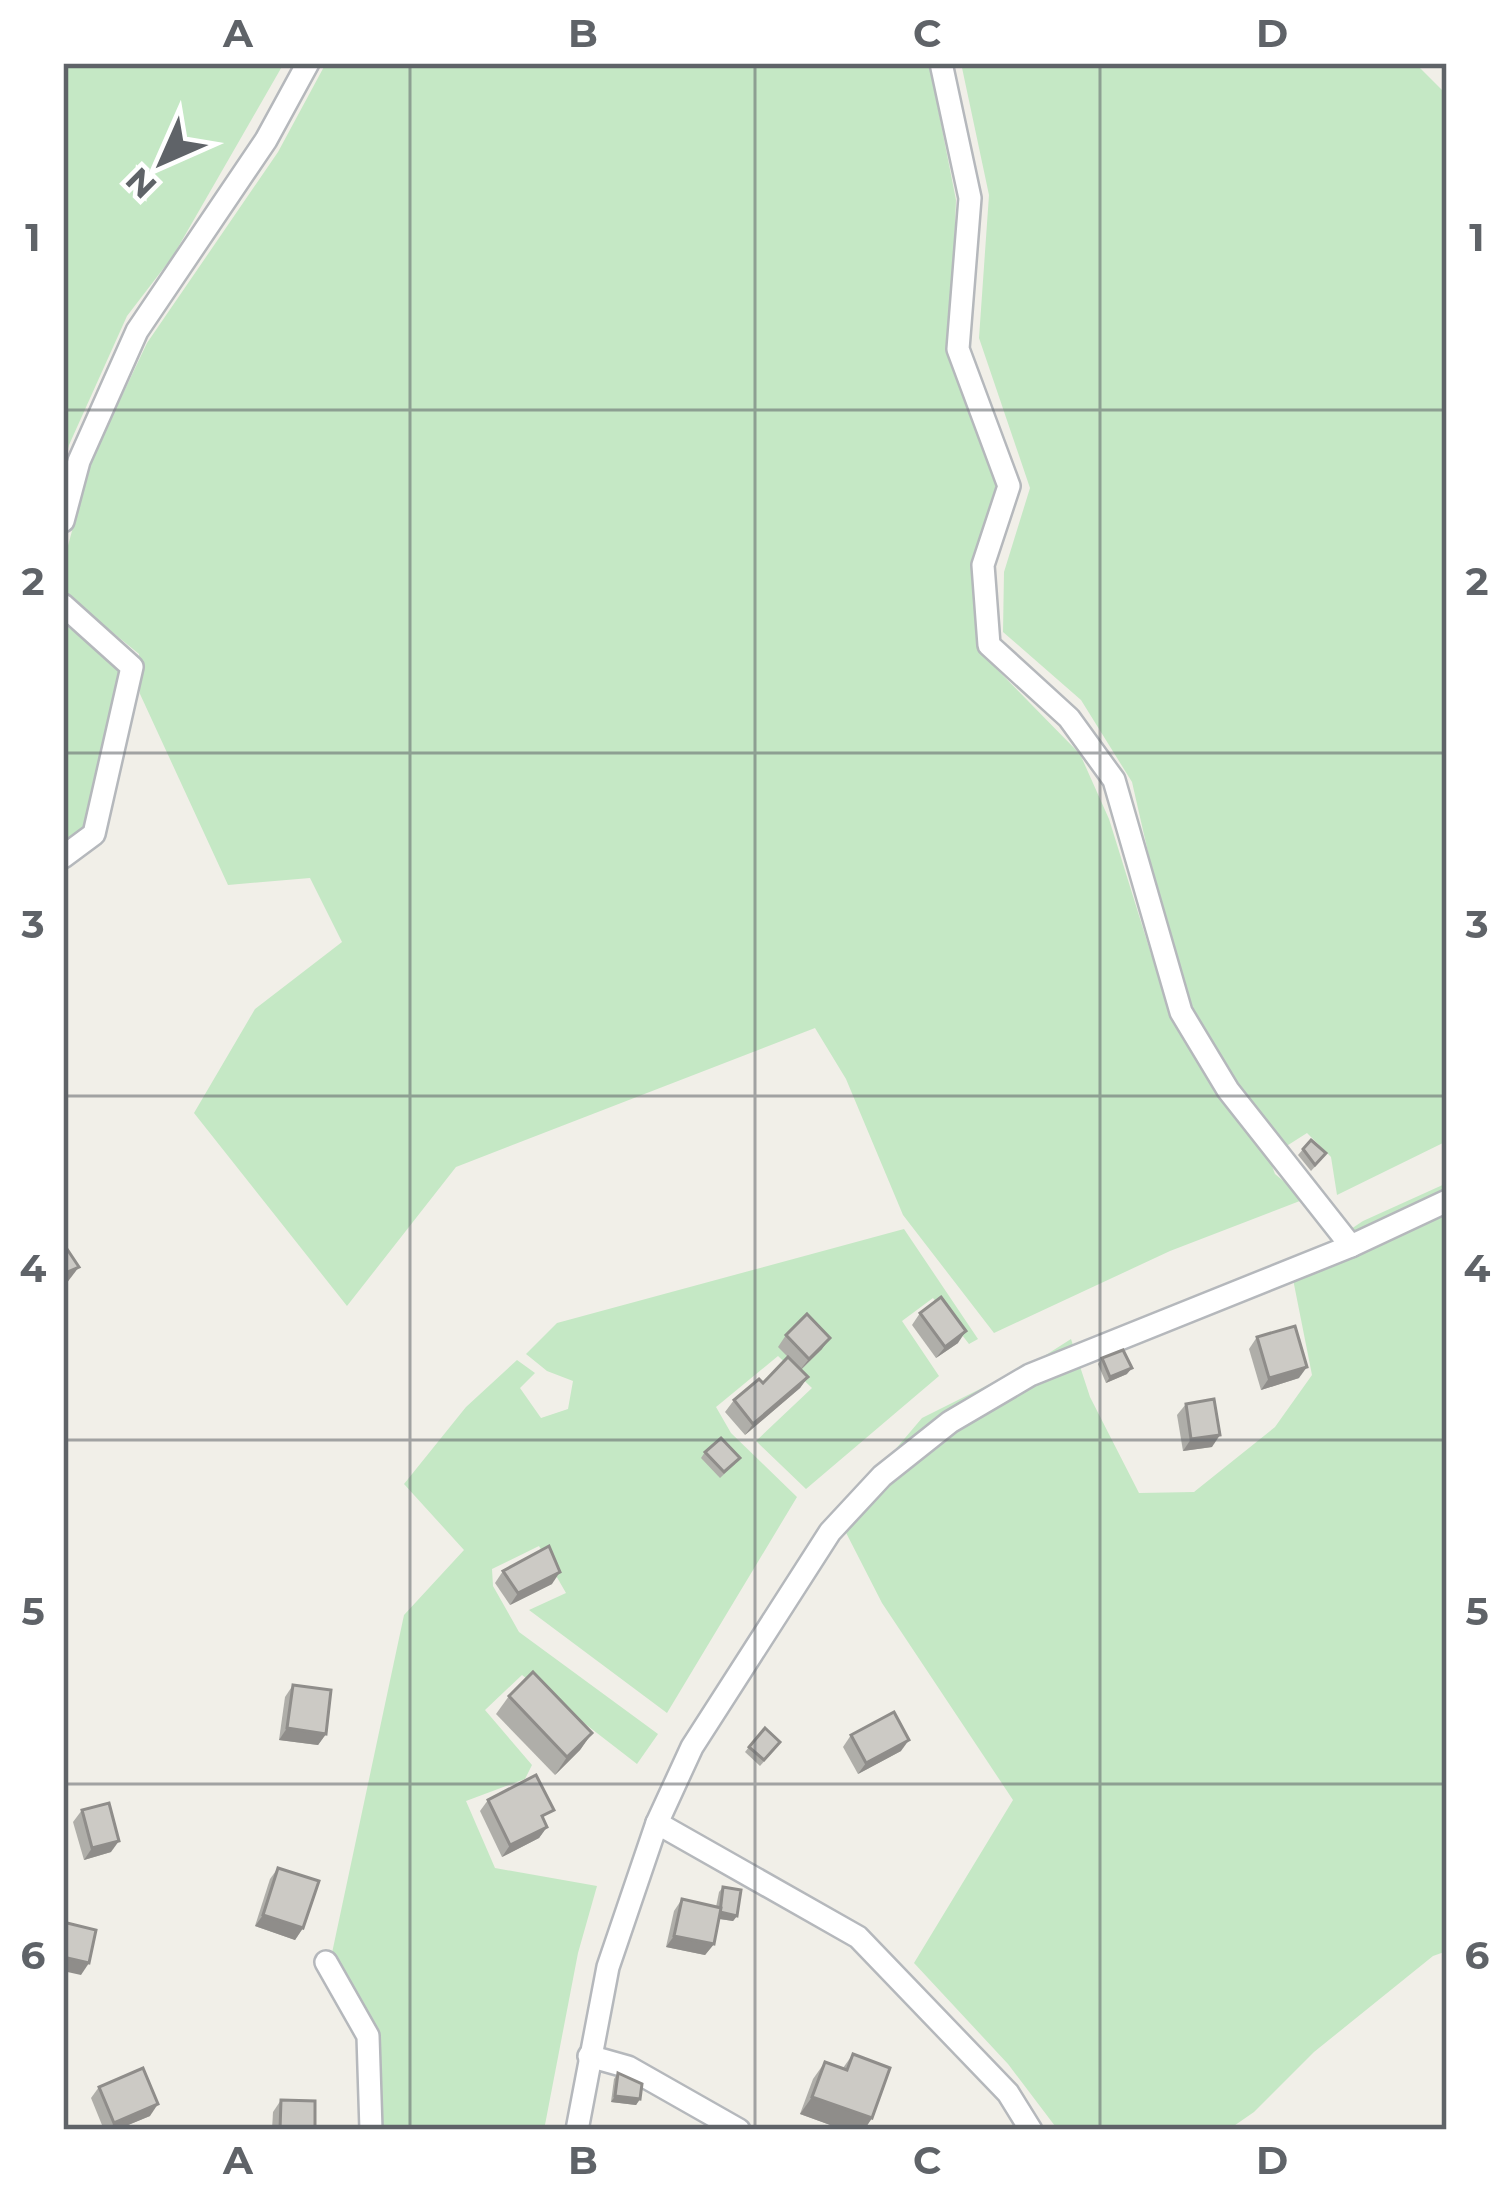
<svg xmlns="http://www.w3.org/2000/svg" width="1510" height="2193" font-family="Montserrat,sans-serif">
	<rect width="100%" height="100%" fill="#f1efe8"/>
	<g fill="#c5e8c5">
		<polygon points="63,63 284,63 173,256 127,316 69,445 63,469"/>
		<polygon points="326,63 929,63 956,200 950,355 999,489 974,569 981,653 1080,754 1109,819 1151,954 1176,1014 1261,1137 1275,1174 1305,1199 1170,1251 994,1333 903,1215 846,1079 815,1028 456,1167 347,1306 194,1113 255,1009 342,942 310,878 228,885 140,694 139,654 63,592 63,564 91,461 147,343 278,152"/>
		<polygon points="961,63 1415,63 1447,95 1447,1141 1337,1195 1331,1157 1307,1133 1285,1147 1231,1088 1184,1010 1132,782 1081,700 1003,632 1004,572 1030,488 979,338 989,195"/>
		<polygon points="63,623 120,668 83,827 63,842"/>
		<polygon points="1447,1183 1447,1951 1433,1956 1314,2052 1254,2112 1228,2130 1058,2130 1008,2064 914,1963 1013,1800 882,1603 838,1517 922,1418 1038,1360 1071,1339 1090,1397 1139,1493 1194,1492 1275,1427 1312,1375 1291,1269 1363,1221"/>
		<polygon points="904,1229 978,1339 969,1344 933,1298 902,1321 939,1376 806,1489 756,1441 812,1388 778,1356 716,1407 731,1433 797,1497 667,1713 529,1610 566,1593 539,1546 492,1569 493,1586 519,1632 658,1734 637,1764 522,1675 485,1710 532,1765 525,1779 466,1801 495,1868 597,1886 578,1953 544,2130 380,2130 376,2036 332,1953 404,1615 464,1550 404,1484 466,1407 517,1360 535,1373 520,1388 541,1418 568,1409 573,1381 547,1371 526,1354 557,1323"/>
	</g>
	<g fill="none" stroke-linecap="round" stroke-linejoin="round">
		<defs>
			<g id="minor">
				<polyline points="941,63 970,198 958,349 1009,486 983,565 989,645 1069,718 1114,780 1181,1012 1228,1090 1351,1246"/>
				<polyline points="63,521 79,461 137,331 266,140 308,63"/>
				<polyline points="63,605 132,667 94,834 63,857"/>
				<polyline points="657,1823 858,1937 1008,2093 1031,2130"/>
				<polyline points="326,1962 368,2036 371,2130"/>
				<polyline points="589,2056 628,2067 739,2130"/>
				<polyline points="577,2130 608,1967 657,1823 692,1747 830,1532 882,1476 950,1422 1030,1375 1351,1246 1447,1201"/>
			</g>
		</defs>
		<use href="#minor" stroke="#b5b8bc" stroke-width="26"/>
		<use href="#minor" stroke="#fff" stroke-width="21"/>
	</g>
	<g fill="#afaea9">
		<polygon points="1311,1140 1322,1159 1311,1171 1298,1155"/>
		<polygon points="920,1313 958,1343 936,1358 912,1325"/>
		<polygon points="786,1335 822,1349 801,1370 808,1377 800,1388 745,1435 725,1412 734,1400 763,1383 788,1357 778,1347"/>
		<polygon points="1257,1337 1299,1378 1261,1390 1249,1349"/>
		<polygon points="1102,1358 1127,1374 1106,1383 1098,1364"/>
		<polygon points="1186,1404 1212,1447 1183,1451 1177,1415"/>
		<polygon points="705,1452 735,1464 720,1478 701,1458"/>
		<polygon points="503,1571 552,1584 510,1605 495,1583"/>
		<polygon points="293,1685 326,1734 318,1745 279,1740 285,1697"/>
		<polygon points="509,1696 592,1733 580,1750 555,1775 496,1714"/>
		<polygon points="851,1735 901,1751 858,1774 843,1747"/>
		<polygon points="749,1747 776,1748 760,1766 745,1752"/>
		<polygon points="488,1800 545,1822 547,1827 539,1838 502,1857 480,1811"/>
		<polygon points="82,1810 111,1852 84,1860 73,1822"/>
		<polygon points="278,1868 303,1928 295,1940 255,1926 270,1879"/>
		<polygon points="723,1887 737,1916 733,1921 719,1919 714,1944 705,1955 666,1947 674,1911 682,1899 716,1907 719,1892"/>
		<polygon points="853,2054 872,2118 864,2130 844,2130 800,2114 813,2079 825,2062 843,2068"/>
		<polygon points="618,2073 640,2099 636,2105 611,2102 614,2079"/>
		<polygon points="99,2087 150,2116 116,2130 104,2130 91,2098"/>
		<polygon points="281,2100 315,2130 272,2130 273,2112"/>
	</g>
	<g fill="#8f8d8a">
		<polygon points="79,1267 66,1284 63,1286 63,1274"/>
		<polygon points="966,1331 958,1343 936,1358 945,1347"/>
		<polygon points="830,1338 822,1349 800,1370 809,1359"/>
		<polygon points="1307,1367 1299,1378 1261,1390 1269,1378"/>
		<polygon points="1132,1368 1127,1374 1106,1383 1110,1377"/>
		<polygon points="808,1377 800,1388 745,1435 753,1424"/>
		<polygon points="1220,1435 1212,1447 1183,1451 1191,1439"/>
		<polygon points="560,1572 552,1584 510,1605 518,1593"/>
		<polygon points="287,1728 326,1734 318,1745 279,1740"/>
		<polygon points="592,1733 580,1750 555,1775 567,1757"/>
		<polygon points="909,1740 901,1751 858,1774 866,1763"/>
		<polygon points="547,1827 539,1838 502,1857 510,1845"/>
		<polygon points="119,1841 111,1852 84,1860 92,1848"/>
		<polygon points="719,1912 737,1916 733,1921 714,1918"/>
		<polygon points="263,1915 303,1928 295,1940 255,1926"/>
		<polygon points="674,1936 714,1944 705,1955 666,1947"/>
		<polygon points="63,1957 89,1963 81,1975 63,1971"/>
		<polygon points="615,2096 640,2099 636,2105 611,2102"/>
		<polygon points="812,2097 872,2118 864,2130 844,2130 800,2114"/>
		<polygon points="158,2104 150,2116 116,2130 109,2130 114,2123"/>
	</g>
	<g fill="#cccac5" stroke="#8f8d8a" stroke-width="3">
		<polygon points="1311,1140 1326,1153 1315,1165 1303,1149"/>
		<polygon points="63,1243 79,1267 63,1274"/>
		<polygon points="941,1297 966,1331 945,1347 920,1313"/>
		<polygon points="807,1314 830,1338 809,1359 786,1335"/>
		<polygon points="1295,1326 1307,1367 1269,1378 1257,1337"/>
		<polygon points="1123,1350 1132,1368 1110,1377 1102,1358"/>
		<polygon points="788,1357 808,1377 753,1424 734,1400 759,1379 763,1383"/>
		<polygon points="1214,1399 1220,1435 1191,1439 1186,1404"/>
		<polygon points="721,1438 740,1458 724,1472 705,1452"/>
		<polygon points="549,1546 560,1572 518,1593 503,1571"/>
		<polygon points="533,1672 592,1733 567,1757 509,1696"/>
		<polygon points="293,1685 331,1690 326,1734 287,1728"/>
		<polygon points="894,1712 909,1740 866,1763 851,1735"/>
		<polygon points="765,1728 780,1742 764,1760 749,1747"/>
		<polygon points="536,1775 554,1810 542,1816 547,1827 510,1845 488,1800"/>
		<polygon points="109,1803 119,1841 92,1848 82,1810"/>
		<polygon points="278,1868 319,1881 303,1928 263,1915"/>
		<polygon points="723,1887 741,1890 737,1916 720,1912"/>
		<polygon points="682,1899 721,1908 714,1944 674,1936"/>
		<polygon points="63,1922 96,1930 89,1963 63,1957"/>
		<polygon points="853,2054 890,2068 872,2118 812,2097 825,2062 847,2070"/>
		<polygon points="143,2068 158,2104 114,2123 99,2087"/>
		<polygon points="618,2073 642,2084 640,2099 615,2096"/>
		<polygon points="281,2100 315,2101 315,2130 280,2130"/>
	</g>
	<path fill="none" stroke="#5f6368" stroke-width="3" stroke-opacity="0.55" d="M 410,63 L 410,2130M 755,63 L 755,2130M 1100,63 L 1100,2130M 63,410 L 1447,410M 63,753 L 1447,753M 63,1096 L 1447,1096M 63,1440 L 1447,1440M 63,1784 L 1447,1784"/>
	<rect width="1510" height="2193" fill="none" stroke="#ffffff" stroke-width="132"/>
	<g transform="translate(162 162) rotate(225)" stroke="#ffffff" stroke-width="9" paint-order="stroke">
	<path d="M0-9L21 45L0 30L-21 45Z" fill="#5f6368"/>
	<text y="-18" font-size="33" font-weight="bold" text-anchor="middle" fill="#5f6368">N</text>
	</g>
	<rect x="66" y="66" width="1378" height="2061" fill="none" stroke="#5f6368" stroke-width="4.5"/>
	<g font-size="39" text-anchor="middle" font-weight="bold" fill="#5f6368">
		<text x="238" y="47">A</text>
		<text x="583" y="47">B</text>
		<text x="927" y="47">C</text>
		<text x="1272" y="47">D</text>
		<text x="33" y="251">1</text>
		<text x="1477" y="251">1</text>
		<text x="33" y="595">2</text>
		<text x="1477" y="595">2</text>
		<text x="33" y="938">3</text>
		<text x="1477" y="938">3</text>
		<text x="33" y="1282">4</text>
		<text x="1477" y="1282">4</text>
		<text x="33" y="1625">5</text>
		<text x="1477" y="1625">5</text>
		<text x="33" y="1969">6</text>
		<text x="1477" y="1969">6</text>
		<text x="238" y="2174">A</text>
		<text x="583" y="2174">B</text>
		<text x="927" y="2174">C</text>
		<text x="1272" y="2174">D</text>
	</g>
</svg>
